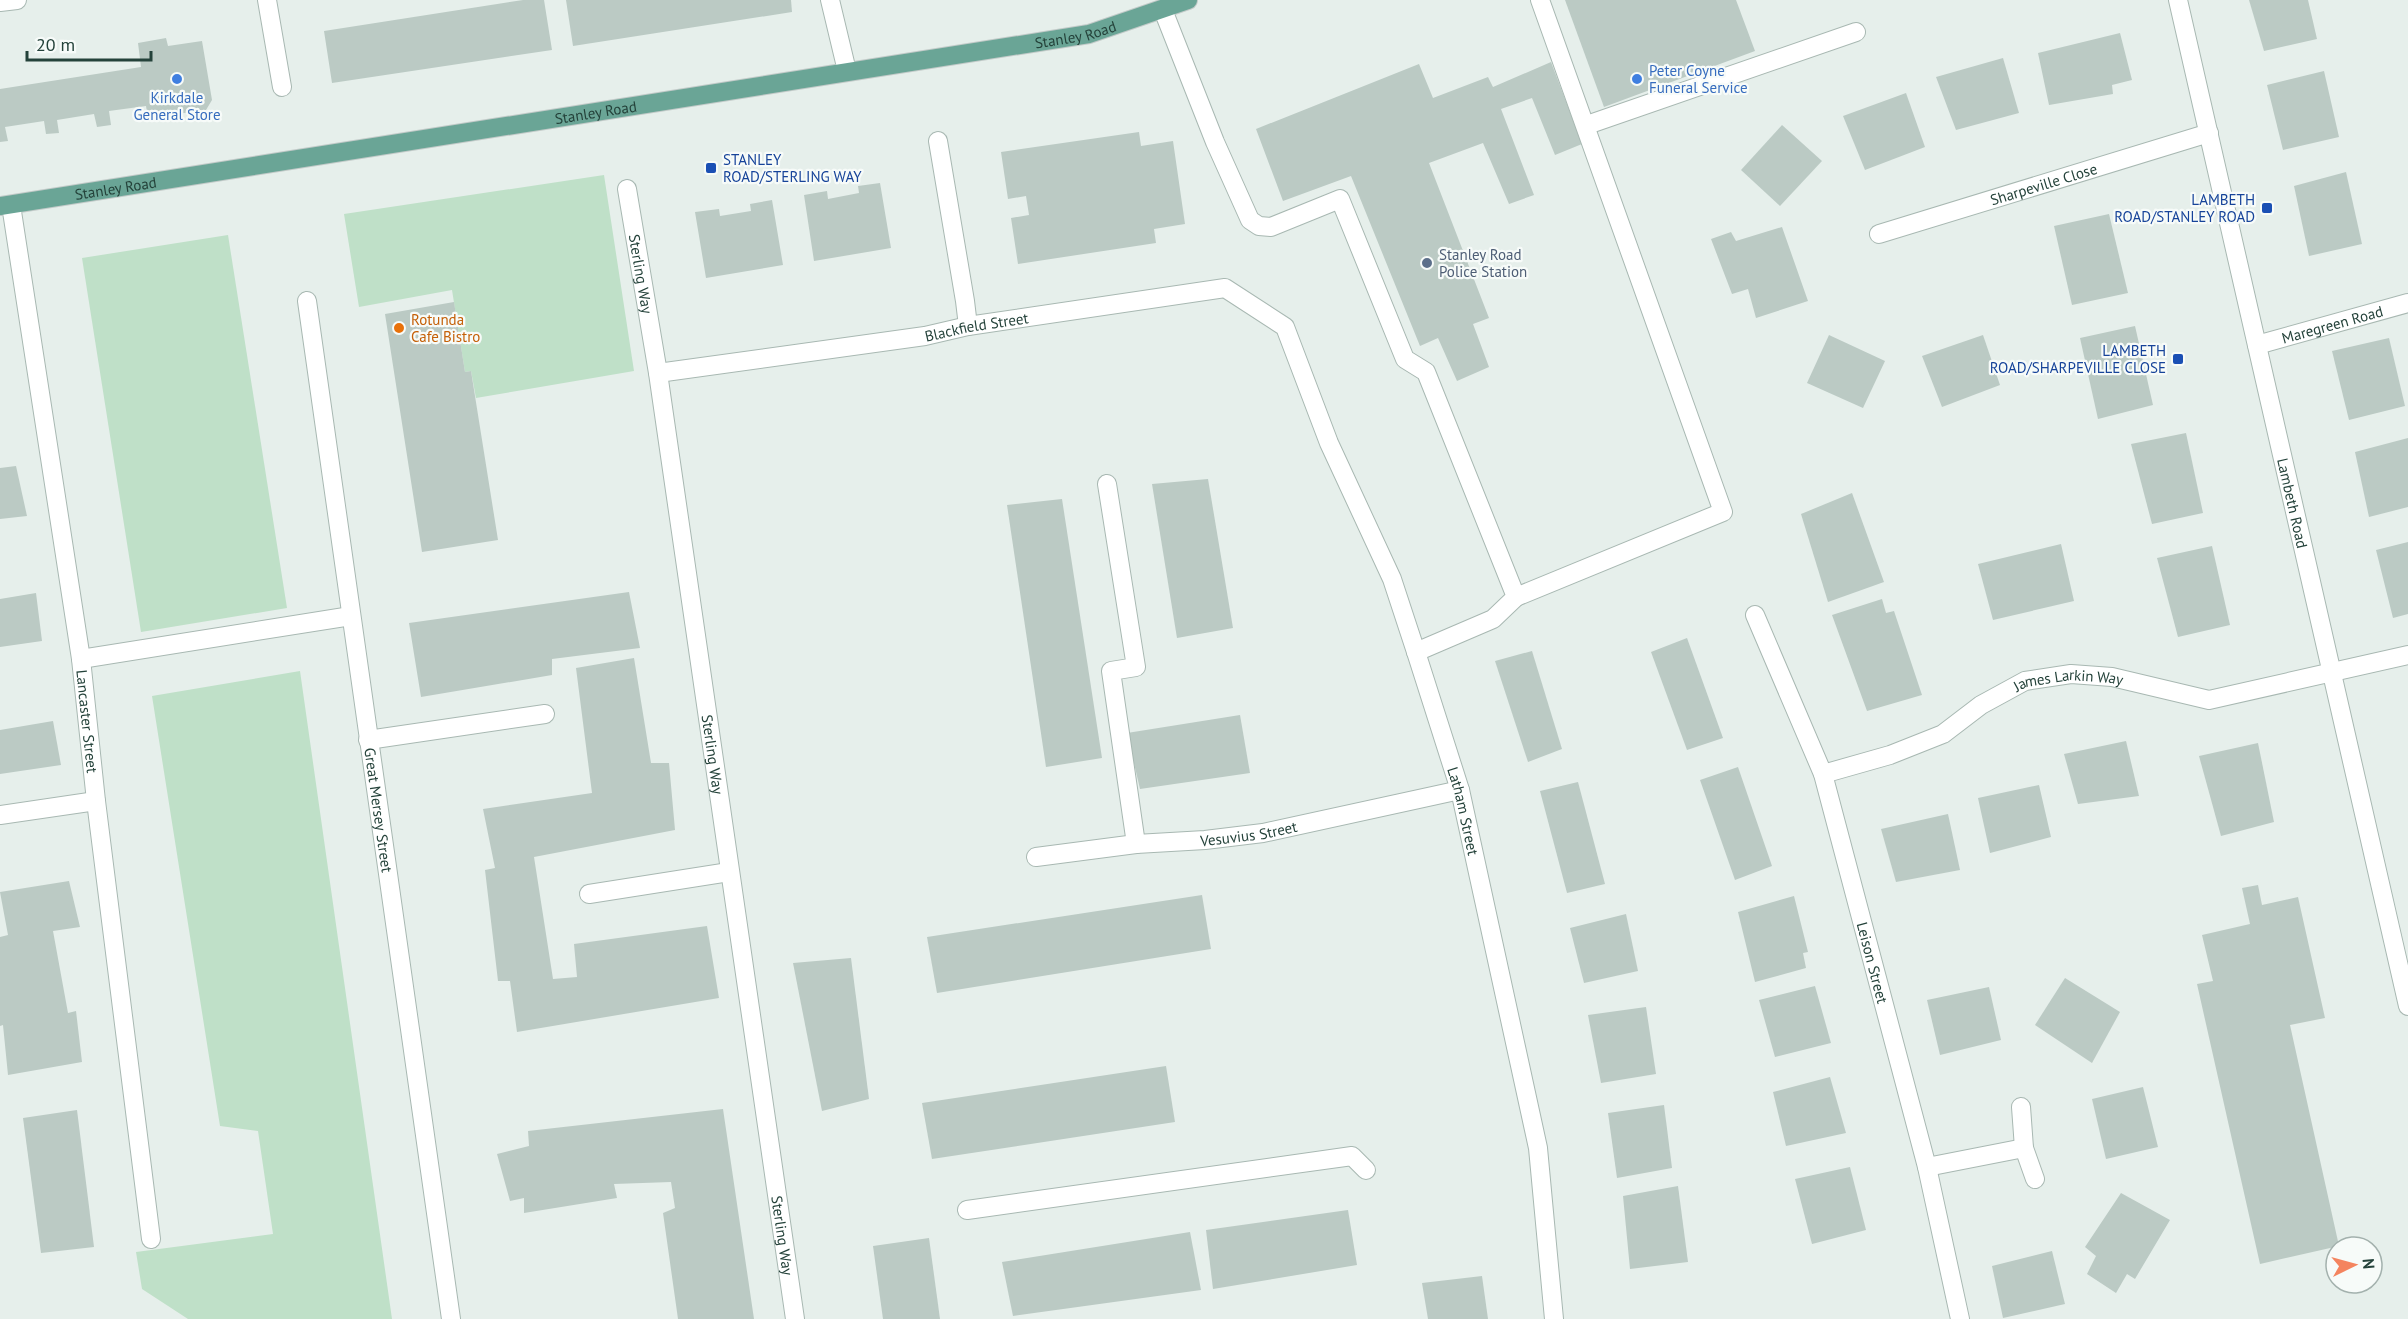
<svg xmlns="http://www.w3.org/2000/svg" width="2408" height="1319" font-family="'PT Sans',sans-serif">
	<rect width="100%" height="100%" fill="#e6efeb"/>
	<g fill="#bfe0c8">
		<polygon points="604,175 634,371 476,398 471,371 465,372 452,290 359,307 344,214"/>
		<polygon points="228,235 287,608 141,632 82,258"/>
		<polygon points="300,671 392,1319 188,1319 142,1289 136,1252 273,1234 258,1131 220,1126 152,696"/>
	</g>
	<g fill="#bbcac4">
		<polygon points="523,0 544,0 552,50 332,83 324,31"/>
		<polygon points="566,0 791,0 792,12 573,46"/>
		<polygon points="1565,0 1736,0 1755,51 1604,107"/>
		<polygon points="2249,0 2308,0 2317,39 2264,51"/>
		<polygon points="2120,33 2132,80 2112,85 2113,94 2049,105 2038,53"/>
		<polygon points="166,38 168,46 202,41 212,100 206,110 148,118 146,106 109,111 111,125 97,127 94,114 57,120 59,133 46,134 44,121 5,127 8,141 0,142 0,89 141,67 138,43"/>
		<polygon points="2003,58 2019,113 1956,130 1936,77"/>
		<polygon points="1551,62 1582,144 1555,155 1532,98 1501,109 1534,195 1509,204 1483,143 1429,163 1489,318 1473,324 1489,367 1457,381 1438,338 1420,346 1351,176 1283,201 1256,129 1419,64 1433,98 1488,77 1493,87"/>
		<polygon points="2324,71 2339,137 2283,150 2267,85"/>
		<polygon points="1906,93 1925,147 1865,170 1843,116"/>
		<polygon points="1782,125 1822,161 1780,206 1741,170"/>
		<polygon points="1139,132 1141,146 1173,141 1185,224 1154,229 1156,243 1018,264 1011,218 1029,215 1026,196 1008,199 1001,152"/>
		<polygon points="2346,172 2362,244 2309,256 2294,186"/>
		<polygon points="880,183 891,248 814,261 804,195 827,191 828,199 859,193 858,186"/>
		<polygon points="772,200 783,265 706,278 695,212 719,209 720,216 751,211 750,204"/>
		<polygon points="2109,214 2128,293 2072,305 2054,226"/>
		<polygon points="1782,227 1808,301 1756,318 1748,289 1732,294 1711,239 1731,232 1736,241"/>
		<polygon points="454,302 465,372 471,371 498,540 422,552 385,314"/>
		<polygon points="2135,326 2153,405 2098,419 2080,338"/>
		<polygon points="1829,335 1885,361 1863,408 1807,383"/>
		<polygon points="1983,335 2000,385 1942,407 1922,356"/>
		<polygon points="2389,338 2405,406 2349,420 2332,351"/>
		<polygon points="2186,433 2203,513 2152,524 2131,444"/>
		<polygon points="2408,438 2408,507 2369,517 2355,452"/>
		<polygon points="16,466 27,516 0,519 0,468"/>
		<polygon points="1208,479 1233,628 1177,638 1152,484"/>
		<polygon points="1852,493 1884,582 1828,602 1801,514"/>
		<polygon points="1062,499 1102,758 1046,767 1007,505"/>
		<polygon points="2408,542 2408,614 2393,618 2376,550"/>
		<polygon points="2061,544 2074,601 1993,620 1978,564"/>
		<polygon points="2212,546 2230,625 2178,637 2157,558"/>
		<polygon points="629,592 640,648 552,659 552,675 421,697 409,623"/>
		<polygon points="36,593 42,641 0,647 0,599"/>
		<polygon points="1882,599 1886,613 1894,611 1922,695 1867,711 1832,615"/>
		<polygon points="1687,638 1723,738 1687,750 1651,652"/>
		<polygon points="1532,651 1562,749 1528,762 1495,661"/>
		<polygon points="634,658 651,763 669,763 675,830 534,857 553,979 577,977 574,944 707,926 719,998 517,1032 510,981 498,981 485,870 495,868 483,809 592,793 576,668"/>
		<polygon points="1240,715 1250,773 1140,789 1127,733"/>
		<polygon points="53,721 61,765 0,774 0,730"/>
		<polygon points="2126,741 2139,796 2078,804 2064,754"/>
		<polygon points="2258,743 2274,822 2221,836 2199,756"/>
		<polygon points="1738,767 1772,866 1735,880 1700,780"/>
		<polygon points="1578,782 1605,884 1567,893 1540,791"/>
		<polygon points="2039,785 2051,837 1990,853 1978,798"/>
		<polygon points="1948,814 1960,870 1896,882 1881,829"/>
		<polygon points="69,881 80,927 53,931 68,1013 76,1011 82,1062 8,1075 3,1025 0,1026 0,937 8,935 0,892"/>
		<polygon points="2258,885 2262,905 2298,897 2325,1018 2290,1025 2339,1246 2260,1264 2197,984 2213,981 2202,935 2250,924 2242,888"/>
		<polygon points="1202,895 1211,949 937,993 927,937"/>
		<polygon points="1794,896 1808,952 1803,953 1806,968 1755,982 1738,912"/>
		<polygon points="1626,914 1638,971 1584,983 1570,928"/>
		<polygon points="851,958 869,1099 822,1111 793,963"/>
		<polygon points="2065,978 2120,1012 2092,1063 2035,1025"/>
		<polygon points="1815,986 1831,1043 1775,1057 1759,1000"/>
		<polygon points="1989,987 2001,1040 1940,1055 1927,1000"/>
		<polygon points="1646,1007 1656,1074 1601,1083 1588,1015"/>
		<polygon points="1166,1066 1175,1122 932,1159 922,1103"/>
		<polygon points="1830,1077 1846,1133 1786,1146 1773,1092"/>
		<polygon points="2143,1087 2158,1147 2106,1159 2092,1099"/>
		<polygon points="1664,1105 1672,1168 1617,1178 1608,1113"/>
		<polygon points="723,1109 754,1319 678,1319 663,1213 675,1208 671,1182 614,1184 617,1198 524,1213 524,1198 510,1201 497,1154 529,1146 528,1131"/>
		<polygon points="77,1110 94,1247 41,1253 23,1118"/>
		<polygon points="1850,1167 1866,1230 1812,1244 1795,1179"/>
		<polygon points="1678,1186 1688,1262 1630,1269 1623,1196"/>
		<polygon points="2121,1193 2170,1220 2135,1279 2127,1274 2116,1293 2087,1274 2096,1256 2085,1247"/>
		<polygon points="1348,1210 1357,1265 1213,1289 1206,1230"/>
		<polygon points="1190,1232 1201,1290 1013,1316 1002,1262"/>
		<polygon points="929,1238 940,1319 883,1319 873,1246"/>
		<polygon points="2052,1251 2065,1304 2003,1318 1992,1266"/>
		<polygon points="1482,1276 1488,1319 1428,1319 1422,1283"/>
	</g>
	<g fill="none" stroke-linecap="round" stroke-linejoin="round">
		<defs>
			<g id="service">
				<polyline points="1163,10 1215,142 1250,220 1259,226 1271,227 1340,199 1405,359 1426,372 1516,597 1493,619 1416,652"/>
				<polyline points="1587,125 1856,32"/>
				<polyline points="938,141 965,301 968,326"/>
				<polyline points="1516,597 1723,512 1540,0"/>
				<polyline points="368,740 545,714"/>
				<polyline points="589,894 729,872"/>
			</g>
			<g id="pedestrian">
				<polyline points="1107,484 1136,667 1111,671 1136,844"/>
				<polyline points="967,1210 1345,1157 1352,1156 1366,1170"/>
			</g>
			<g id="minor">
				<polyline points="267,0 282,87"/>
				<polyline points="830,0 847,71"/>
				<polyline points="0,2 17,0"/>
				<path id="s1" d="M 627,189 L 658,373 L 795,1319"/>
				<path id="s2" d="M 11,205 L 81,659 L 96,801 L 151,1239"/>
				<path id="s3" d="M 1879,234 L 2209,133"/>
				<path id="s4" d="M 307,301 L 451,1319"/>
				<path id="s5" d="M 2257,345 L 2408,303"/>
				<path id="s6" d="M 658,373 L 925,336 L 968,326 L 1225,288 L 1285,327 L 1329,443 L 1392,579 L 1416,652 L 1460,790 L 1538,1148 L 1554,1319"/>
				<path id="s7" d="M 1755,615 L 1823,774 L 1927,1167 L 1960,1319"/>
				<polyline points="81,659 351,616"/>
				<path id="s8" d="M 1823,774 L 1890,755 L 1943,734 L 1981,705 L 2025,681 L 2071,674 L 2112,677 L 2209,700 L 2408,655"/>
				<polyline points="0,815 96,801"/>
				<path id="s9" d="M 1036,857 L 1136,844 L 1205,840 L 1263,833 L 1460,790"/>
				<polyline points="2021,1107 2024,1148 2035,1179"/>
				<polyline points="1927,1167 2024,1148"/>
			</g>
			<g id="tertiary">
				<path id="s10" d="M 2178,0 L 2408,1006"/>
			</g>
			<g id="primary">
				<path id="s11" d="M 0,206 L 1089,34 L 1188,0"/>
			</g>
		</defs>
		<use href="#service" stroke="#a8b8b2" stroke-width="20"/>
		<use href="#pedestrian" stroke="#a8b8b2" stroke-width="20"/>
		<use href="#minor" stroke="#a8b8b2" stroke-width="20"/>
		<use href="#tertiary" stroke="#a8b8b2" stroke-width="20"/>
		<use href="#primary" stroke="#c2cac8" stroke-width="20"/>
		<use href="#service" stroke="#fff" stroke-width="18"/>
		<use href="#pedestrian" stroke="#fff" stroke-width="18"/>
		<use href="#minor" stroke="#fff" stroke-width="18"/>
		<use href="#tertiary" stroke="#fff" stroke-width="18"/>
		<use href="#primary" stroke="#6aa596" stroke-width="18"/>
	</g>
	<g fill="#3f7fe0" stroke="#f7fbf9" stroke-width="2">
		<circle cx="177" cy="79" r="6"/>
		<circle cx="1637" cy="79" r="6"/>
	</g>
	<g fill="#1a4fb4" stroke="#f7fbf9" stroke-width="2">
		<rect x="705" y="162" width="12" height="12" rx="3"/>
		<rect x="2261" y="202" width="12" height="12" rx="3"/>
		<rect x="2172" y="353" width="12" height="12" rx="3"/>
	</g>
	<circle fill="#5c6f8a" stroke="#f7fbf9" stroke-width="2" cx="1427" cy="263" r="6"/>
	<circle fill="#e8710a" stroke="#f7fbf9" stroke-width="2" cx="399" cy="328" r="6"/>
	<g text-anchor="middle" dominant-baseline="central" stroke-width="4.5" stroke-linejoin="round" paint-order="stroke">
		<g font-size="15" fill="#24423a" stroke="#f7fbf9">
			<text stroke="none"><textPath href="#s11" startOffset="1089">Stanley Road</textPath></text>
			<text stroke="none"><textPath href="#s11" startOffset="603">Stanley Road</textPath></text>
			<text stroke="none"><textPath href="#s3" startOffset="172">Sharpeville Close</textPath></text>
			<text stroke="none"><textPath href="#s11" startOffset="117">Stanley Road</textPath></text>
			<text stroke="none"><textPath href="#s1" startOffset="86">Sterling Way</textPath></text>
			<text stroke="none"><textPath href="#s5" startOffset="78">Maregreen Road</textPath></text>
			<text stroke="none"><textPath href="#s6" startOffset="322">Blackfield Street</textPath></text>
			<text stroke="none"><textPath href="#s10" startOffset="516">Lambeth Road</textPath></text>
			<text stroke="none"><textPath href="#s8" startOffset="268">James Larkin Way</textPath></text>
			<text stroke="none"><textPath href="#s2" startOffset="522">Lancaster Street</textPath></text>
			<text stroke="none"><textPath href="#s1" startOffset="572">Sterling Way</textPath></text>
			<text stroke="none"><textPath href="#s4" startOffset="514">Great Mersey Street</textPath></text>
			<text stroke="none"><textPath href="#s6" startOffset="1162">Latham Street</textPath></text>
			<text stroke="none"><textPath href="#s9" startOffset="214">Vesuvius Street</textPath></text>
			<text stroke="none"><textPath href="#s7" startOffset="368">Leison Street</textPath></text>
			<text stroke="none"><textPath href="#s1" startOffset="1058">Sterling Way</textPath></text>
		</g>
		<g font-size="15" fill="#366cbe" stroke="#f7fbf9" text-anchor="start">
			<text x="1649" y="70">Peter Coyne<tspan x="1649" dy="17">Funeral Service</tspan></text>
			<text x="177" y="97" text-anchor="middle">Kirkdale<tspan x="177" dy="17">General Store</tspan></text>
		</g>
		<g font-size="15" fill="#164399" stroke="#f7fbf9" text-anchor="end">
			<text x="723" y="159" text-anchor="start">STANLEY<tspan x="723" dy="17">ROAD/STERLING WAY</tspan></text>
			<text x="2255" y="199">LAMBETH<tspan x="2255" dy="17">ROAD/STANLEY ROAD</tspan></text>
			<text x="2166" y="350">LAMBETH<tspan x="2166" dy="17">ROAD/SHARPEVILLE CLOSE</tspan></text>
		</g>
		<g font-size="15" fill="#4e5e75" stroke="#f7fbf9" text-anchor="start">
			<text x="1439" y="254">Stanley Road<tspan x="1439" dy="17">Police Station</tspan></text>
		</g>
		<g font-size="15" fill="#c56008" stroke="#f7fbf9" text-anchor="start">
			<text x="411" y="319">Rotunda<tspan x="411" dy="17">Cafe Bistro</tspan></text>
		</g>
	</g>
	<g transform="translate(2354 1265) rotate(85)"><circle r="28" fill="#f7fbf9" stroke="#a3b1ad" stroke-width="1.5"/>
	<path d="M0-4.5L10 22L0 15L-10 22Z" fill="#f4845f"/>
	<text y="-9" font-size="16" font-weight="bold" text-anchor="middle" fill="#24423a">N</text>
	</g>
	<path d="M27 51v9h124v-9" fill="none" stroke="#24423a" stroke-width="3"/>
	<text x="36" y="51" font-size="18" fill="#24423a" stroke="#f7fbf9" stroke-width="4.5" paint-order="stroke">20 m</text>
</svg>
